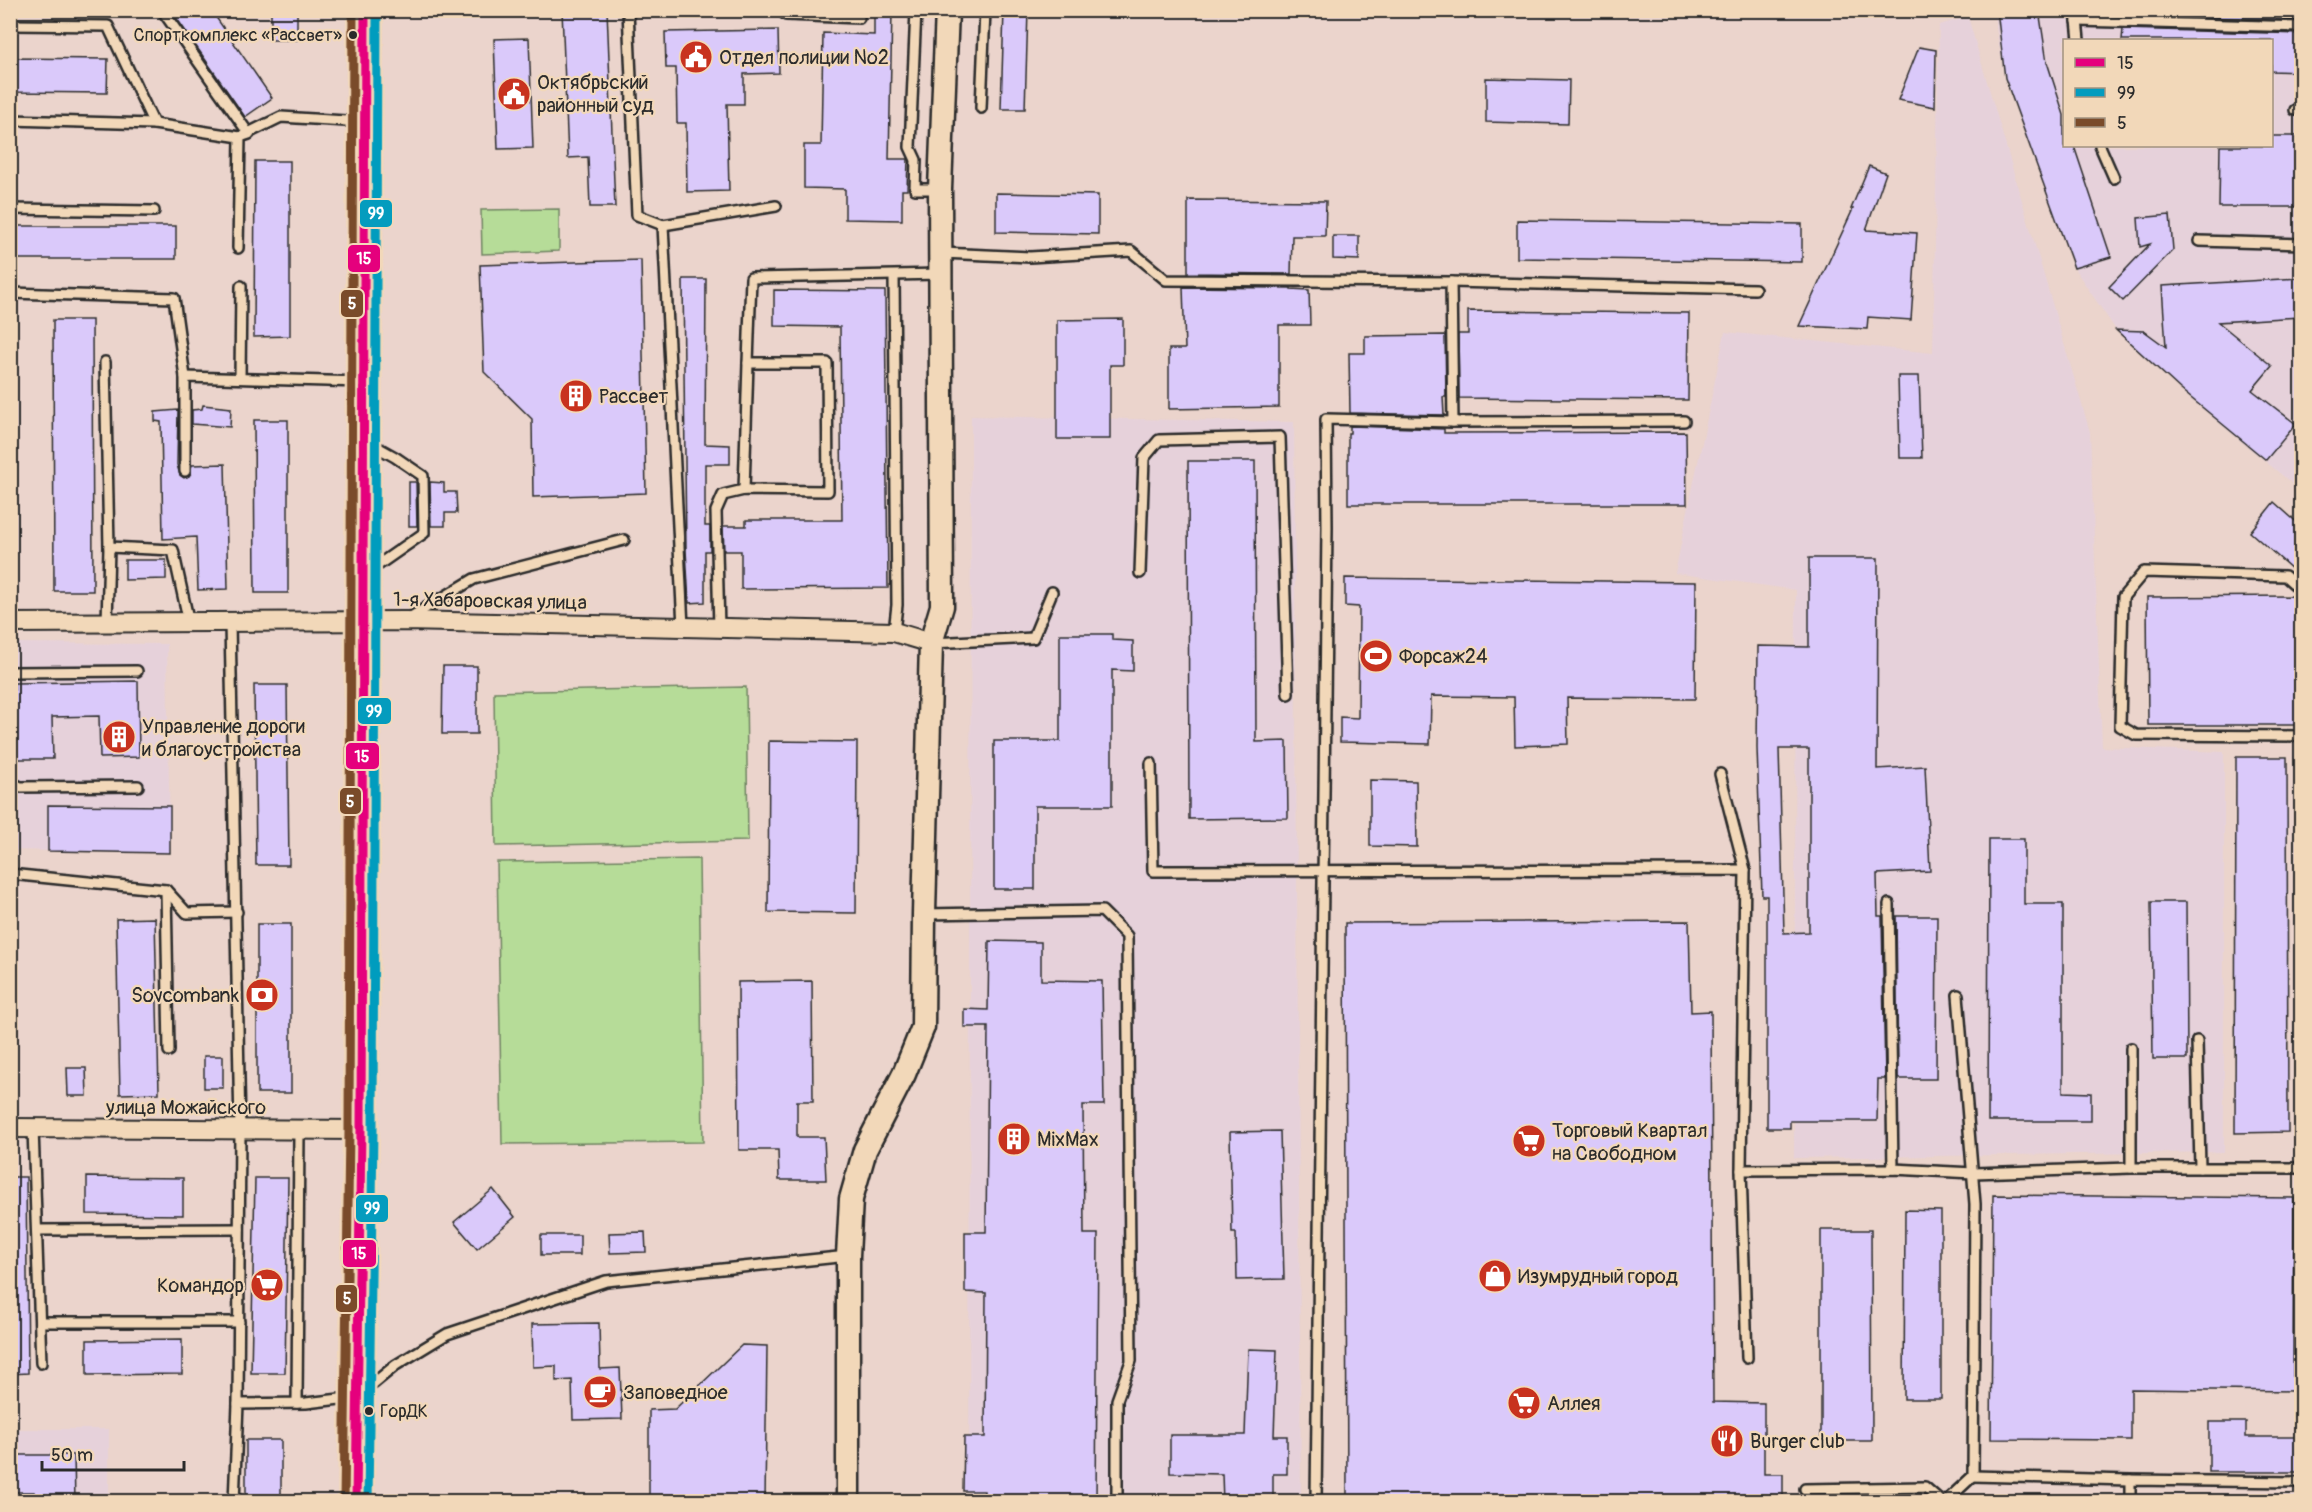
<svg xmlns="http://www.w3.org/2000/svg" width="2312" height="1512" font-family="Pangolin,sans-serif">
	<rect width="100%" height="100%" fill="#ebd4cc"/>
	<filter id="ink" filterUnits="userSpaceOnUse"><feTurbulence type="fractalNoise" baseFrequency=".0167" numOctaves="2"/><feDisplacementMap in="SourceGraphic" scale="12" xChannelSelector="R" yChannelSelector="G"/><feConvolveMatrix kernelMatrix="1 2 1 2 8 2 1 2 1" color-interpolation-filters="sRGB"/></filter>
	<g filter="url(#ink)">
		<g fill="#e6d1da" fill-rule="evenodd">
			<path d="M 1993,11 L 2301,11 L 2301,491 L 2180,390 L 2116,330 L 2074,268 L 2005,78 ZM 2064,40 L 2272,40 L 2272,146 L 2064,146 Z"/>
			<polygon points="1968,17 2090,432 2102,747 2224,752 2224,1152 1794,1158 1796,590 1675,573 1725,332 1933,353 1939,25"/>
			<polygon points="971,416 1294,422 1301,1501 969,1502"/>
			<polygon points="11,643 167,644 170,853 11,850"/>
			<polygon points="11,1429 109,1429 109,1501 11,1502"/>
		</g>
		<g fill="#b6dc98" stroke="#708462" stroke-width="1.5">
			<polygon points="559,209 559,251 482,254 481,210"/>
			<polygon points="746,687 748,841 496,846 494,692"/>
			<polygon points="699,859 703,1142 502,1144 497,862"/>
		</g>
		<g fill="#dac9fa" stroke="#2b2b2b" stroke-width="1.5" fill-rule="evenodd">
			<polygon points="171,10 211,10 272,98 245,117"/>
			<rect x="271" y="10" width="26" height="30"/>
			<polygon points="562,10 607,10 615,207 590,207 588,157 568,158"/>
			<polygon points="874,10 892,10 889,159 908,159 907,190 902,190 902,220 845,219 845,189 804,188 804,145 821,145 823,33 874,35"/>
			<polygon points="1004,10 1028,10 1025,109 1001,109"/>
			<polygon points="1997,10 2039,10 2047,62 2064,115 2064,146 2074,146 2111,257 2074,268 2005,78"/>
			<polygon points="2123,10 2301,10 2301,20 2123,15"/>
			<polygon points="2123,29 2301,34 2301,72 2271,71 2271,40 2122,40"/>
			<polygon points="778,30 779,73 744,74 744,104 727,104 729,191 687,192 686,123 677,123 676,68 666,68 665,32"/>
			<polygon points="529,38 533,148 498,149 494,39"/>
			<polygon points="1919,47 1936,50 1935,107 1898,100"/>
			<polygon points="10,58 108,59 107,93 10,92"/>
			<polygon points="1486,78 1569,80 1568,124 1486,122"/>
			<polygon points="2271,136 2301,136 2301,207 2219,207 2220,146 2271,146"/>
			<polygon points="255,161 290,161 290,336 254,337"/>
			<polygon points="1869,166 1886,173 1866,230 1917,233 1911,320 1868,317 1867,329 1799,326 1853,209 1851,209"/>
			<polygon points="996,193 1098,195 1098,234 996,232"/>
			<polygon points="1188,200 1326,201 1325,236 1292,236 1291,274 1188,273"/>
			<polygon points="2170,215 2173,250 2123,301 2109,287 2150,244 2140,247 2138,218"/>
			<polygon points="1517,220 1802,224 1802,262 1517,258"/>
			<rect x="10" y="226" width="166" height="33"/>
			<polygon points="1333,236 1359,236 1359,260 1333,259"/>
			<polygon points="641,260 646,493 533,497 532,419 484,372 480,265"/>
			<polygon points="2301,278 2301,317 2218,322 2272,366 2252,390 2296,424 2266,460 2180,389 2116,330 2144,331 2166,347 2162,286"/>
			<polygon points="683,279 706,279 705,444 730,445 730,464 705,464 705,526 710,526 710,551 705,551 705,602 689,603 686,550"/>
			<polygon points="1183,287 1291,288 1291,289 1309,290 1310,325 1279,325 1279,407 1169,409 1169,349 1185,349"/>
			<polygon points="774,290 885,291 888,588 741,589 741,551 724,551 723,526 746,526 746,520 842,520 840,327 774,326"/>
			<polygon points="1468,311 1689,313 1688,400 1459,398 1458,334 1468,334"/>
			<polygon points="1123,319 1123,365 1110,365 1110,439 1057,439 1057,320"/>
			<polygon points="53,320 92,320 93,591 54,591"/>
			<polygon points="1445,335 1446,397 1443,397 1444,415 1350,413 1349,353 1365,353 1365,336"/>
			<polygon points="1898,376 1919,376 1922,458 1900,458"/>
			<polygon points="203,405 231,408 230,427 192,424 192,410 202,409"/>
			<polygon points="178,410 177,465 180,475 184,478 189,476 192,465 225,464 228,589 198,590 196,537 163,539 161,422 155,421 155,412"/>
			<polygon points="254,420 288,420 288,593 255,593"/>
			<polygon points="1350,426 1444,429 1444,433 1686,432 1687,504 1348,504 1348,433 1350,433"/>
			<polygon points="1188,461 1255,461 1256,742 1287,741 1288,818 1189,819"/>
			<polygon points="409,482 416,482 417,526 409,526"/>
			<polygon points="430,482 444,483 444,492 456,492 457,513 445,513 445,526 431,526"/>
			<polygon points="2274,502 2301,526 2301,577 2250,532"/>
			<path d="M 1809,558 L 1878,558 L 1877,769 L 1925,766 L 1930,871 L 1877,874 L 1878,916 L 1882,916 L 1885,1079 L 1878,1079 L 1877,1121 L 1790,1121 L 1790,1128 L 1767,1128 L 1767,896 L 1762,896 L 1757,748 L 1758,646 L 1809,647 ZM 1779,749 L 1809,749 L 1809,932 L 1784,933 Z"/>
			<polygon points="125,560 166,560 166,579 125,580"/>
			<polygon points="1345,578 1696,582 1695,699 1567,698 1568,744 1515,746 1514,697 1431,696 1430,744 1340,742 1340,717 1358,718 1359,607 1345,606"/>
			<polygon points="2298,596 2301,598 2301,694 2299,694 2299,725 2148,725 2147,597"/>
			<polygon points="1060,634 1112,634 1112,640 1133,641 1133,671 1112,670 1112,806 1035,806 1035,889 994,889 994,741 1060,741"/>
			<polygon points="443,666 477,666 477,734 442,734"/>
			<polygon points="138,681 139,757 100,758 99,716 52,717 53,759 15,759 14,683"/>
			<polygon points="254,685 287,685 289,865 256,865"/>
			<polygon points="769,741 857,742 856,913 768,912"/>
			<polygon points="2236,757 2287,757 2288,1132 2235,1133"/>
			<polygon points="1370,780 1416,781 1417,847 1370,846"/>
			<polygon points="48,805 170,806 170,853 48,851"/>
			<polygon points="1989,839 2024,839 2024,904 2063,904 2063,1092 2091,1093 2091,1121 1988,1121"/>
			<polygon points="2151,902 2186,902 2187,1059 2153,1059"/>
			<polygon points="1896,916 1937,916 1936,1079 1898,1079"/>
			<polygon points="155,918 159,1093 120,1094 116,919"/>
			<polygon points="1689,921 1691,1012 1711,1011 1713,1402 1764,1403 1764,1474 1783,1474 1783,1502 1347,1502 1345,923"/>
			<rect x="257" y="924" width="34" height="169"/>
			<polygon points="989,941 1041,942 1041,980 1102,981 1104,1105 1083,1105 1084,1234 1098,1234 1096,1502 984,1502 984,1491 963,1491 964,1437 985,1437 986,1293 965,1292 965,1232 986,1232 988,1027 964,1027 964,1009 988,1010"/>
			<polygon points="812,981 813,1101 797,1101 797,1137 824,1137 826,1180 779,1180 778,1150 739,1150 738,982"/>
			<rect x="204" y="1056" width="19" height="32"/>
			<polygon points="67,1068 86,1068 87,1096 68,1096"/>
			<polygon points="1280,1131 1284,1279 1237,1280 1236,1233 1232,1233 1230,1132"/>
			<polygon points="10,1177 26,1177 28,1373 10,1374"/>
			<polygon points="87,1177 183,1178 183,1215 87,1214"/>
			<polygon points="255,1178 288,1178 285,1373 251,1373"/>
			<polygon points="493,1189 515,1217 477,1249 454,1222"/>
			<polygon points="1993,1195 2294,1198 2293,1391 2131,1389 2131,1440 1991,1439"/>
			<polygon points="1905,1210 1941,1211 1941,1399 1904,1399"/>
			<polygon points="1821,1230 1871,1230 1872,1441 1821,1441"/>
			<polygon points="645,1232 646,1252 610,1253 609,1233"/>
			<rect x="541" y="1235" width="39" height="20"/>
			<polygon points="599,1323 600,1369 620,1368 622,1419 573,1420 572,1380 556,1381 556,1366 533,1367 532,1324"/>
			<polygon points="182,1339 182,1374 87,1375 87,1340"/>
			<polygon points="742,1345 767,1346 765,1502 649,1502 649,1410 675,1409"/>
			<polygon points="1248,1349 1277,1350 1274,1436 1287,1436 1287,1474 1273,1474 1273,1502 1223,1502 1222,1474 1170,1473 1170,1435 1245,1435"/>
			<polygon points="2209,1422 2246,1422 2246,1437 2301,1437 2301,1472 2209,1472"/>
			<rect x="246" y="1440" width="35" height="62"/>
			<polygon points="10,1455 74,1455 75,1502 34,1502 34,1492 10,1492"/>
		</g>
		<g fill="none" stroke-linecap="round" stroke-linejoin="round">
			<defs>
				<g id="service">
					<polyline points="162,10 249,134 240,137 238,248"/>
					<polyline points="628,10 637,215 663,225 776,206"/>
					<polyline points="781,10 786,15 859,18"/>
					<polyline points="916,10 910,147 916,160 915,189 940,189"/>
					<polyline points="2076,10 2079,40"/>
					<polyline points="2077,21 2302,27"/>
					<polyline points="10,25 108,26 154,124"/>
					<polyline points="981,108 985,10"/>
					<polyline points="2295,110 2302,110"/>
					<polyline points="10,120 154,124 240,137 281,117 362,122"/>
					<polyline points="2100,146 2114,178"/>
					<polyline points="10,209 154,211"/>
					<polyline points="663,225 683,627"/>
					<polyline points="2199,241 2302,244"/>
					<polyline points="942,253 1030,257 1131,251 1166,280 1451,282 1453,422 1326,419 1327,527 1316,1502"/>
					<polyline points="894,276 897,605 894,632"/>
					<polyline points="1451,282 1755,289"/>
					<polyline points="10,293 174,298 185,377"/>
					<polyline points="105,362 109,547 107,623"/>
					<polyline points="240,378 241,286"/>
					<polyline points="1453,422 1684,421"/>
					<polyline points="185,471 185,377 362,382"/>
					<polyline points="744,490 748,363"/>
					<polyline points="109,547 173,550 189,623"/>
					<polyline points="368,572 424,533 423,476 395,457 368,442"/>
					<polyline points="1140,573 1144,458 1159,440 1280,437 1288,694"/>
					<polyline points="2302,591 2285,576 2144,572 2123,597 2120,726 2136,735 2302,736"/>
					<polyline points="409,618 474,579 624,540"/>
					<polyline points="230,623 240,1129 238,1404 306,1403 357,1397 396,1365 447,1334 606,1281 848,1256"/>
					<polyline points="719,629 716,511 723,495 744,490 828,491 827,363 748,363 751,278 940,274"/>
					<polyline points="931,643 1033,638 1052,592"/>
					<polyline points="10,672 137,671"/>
					<polyline points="1151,763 1153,871 1745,870 1741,1170 1893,1169 1974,1173 2131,1168 2302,1168"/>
					<polyline points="1720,774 1745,870"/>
					<polyline points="10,782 21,787 138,786"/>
					<polyline points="10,874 166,890 187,913 237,912"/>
					<polyline points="166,890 169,1051"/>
					<polyline points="1889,904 1893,1169"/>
					<polyline points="925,914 1102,911 1127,936 1131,1361 1117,1400 1117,1502"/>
					<polyline points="2197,1041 2200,1168"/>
					<polyline points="2131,1048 2131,1168"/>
					<polyline points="33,1128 41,1363"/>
					<polyline points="1741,1170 1747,1358"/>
					<polyline points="37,1230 239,1229"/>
					<polyline points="40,1322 239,1322"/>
					<polyline points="297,1403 299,1130"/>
					<polyline points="1973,1476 2130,1480"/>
					<polyline points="1805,1489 1925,1487 1942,1502"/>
					<polyline points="234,1502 238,1404"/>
					<polyline points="1945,1502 1973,1476 1975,1204 1958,995"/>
					<polyline points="2130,1502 2130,1480 2302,1482"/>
				</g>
				<g id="minor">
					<polyline points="10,623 405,621 683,627 894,632 931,643"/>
					<polyline points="10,1128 361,1130"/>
				</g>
				<polyline id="tertiary" points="848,1502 848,1256 851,1199 865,1150 904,1074 923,1027 924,914 931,643 942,606 940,189 947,10"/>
				<polyline id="primary" points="356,1502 361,1130 365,10"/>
			</defs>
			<use href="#service" stroke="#2b2b2b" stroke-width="14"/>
			<use href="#minor" stroke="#2b2b2b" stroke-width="22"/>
			<use href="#tertiary" stroke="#2b2b2b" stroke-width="27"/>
			<use href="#primary" stroke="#2b2b2b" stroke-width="33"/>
			<use href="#service" stroke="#f2d8b9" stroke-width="9"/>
			<use href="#minor" stroke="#f2d8b9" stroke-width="18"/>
			<use href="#tertiary" stroke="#f2d8b9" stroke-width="22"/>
			<use href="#primary" stroke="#f9ddab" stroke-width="28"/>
			<defs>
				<polyline id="bus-1" points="356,1502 361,1130 365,10"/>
				<polyline id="bus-2" points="368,1502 373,1130 377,10"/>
				<polyline id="bus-3" points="344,1502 349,1130 353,10"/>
			</defs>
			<use href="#bus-1" stroke="#f2d8b9" stroke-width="14"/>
			<use href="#bus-2" stroke="#f2d8b9" stroke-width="14"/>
			<use href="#bus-3" stroke="#f2d8b9" stroke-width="14"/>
			<use href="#bus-1" stroke="#e5007d" stroke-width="9"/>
			<use href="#bus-2" stroke="#049cbe" stroke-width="9"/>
			<use href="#bus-3" stroke="#7a4b2a" stroke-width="9"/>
		</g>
	</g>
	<defs>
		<symbol id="civic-disc" viewBox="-11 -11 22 22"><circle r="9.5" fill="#c8321e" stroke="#f2d8b9"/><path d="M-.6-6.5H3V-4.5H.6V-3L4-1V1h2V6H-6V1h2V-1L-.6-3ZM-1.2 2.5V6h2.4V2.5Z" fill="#fff"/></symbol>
		<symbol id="building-disc" viewBox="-11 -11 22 22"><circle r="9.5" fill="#c8321e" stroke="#f2d8b9"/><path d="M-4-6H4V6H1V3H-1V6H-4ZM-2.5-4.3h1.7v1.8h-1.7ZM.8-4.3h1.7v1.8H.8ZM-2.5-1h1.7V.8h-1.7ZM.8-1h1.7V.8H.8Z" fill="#fff"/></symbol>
		<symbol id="stadium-disc" viewBox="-11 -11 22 22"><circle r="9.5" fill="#c8321e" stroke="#f2d8b9"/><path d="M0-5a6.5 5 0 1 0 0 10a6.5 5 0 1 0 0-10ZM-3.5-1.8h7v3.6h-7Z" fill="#fff"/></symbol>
		<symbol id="bank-disc" viewBox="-11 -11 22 22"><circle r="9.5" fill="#c8321e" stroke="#f2d8b9"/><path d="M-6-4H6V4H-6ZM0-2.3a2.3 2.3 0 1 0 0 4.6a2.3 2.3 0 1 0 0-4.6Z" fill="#fff"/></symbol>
		<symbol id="supermarket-disc" viewBox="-11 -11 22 22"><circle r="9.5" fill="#c8321e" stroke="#f2d8b9"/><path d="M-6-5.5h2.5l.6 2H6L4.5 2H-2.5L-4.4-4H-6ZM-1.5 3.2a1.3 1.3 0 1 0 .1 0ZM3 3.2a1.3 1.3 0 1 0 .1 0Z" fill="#fff"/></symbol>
		<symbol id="shop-disc" viewBox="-11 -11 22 22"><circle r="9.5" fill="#c8321e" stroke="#f2d8b9"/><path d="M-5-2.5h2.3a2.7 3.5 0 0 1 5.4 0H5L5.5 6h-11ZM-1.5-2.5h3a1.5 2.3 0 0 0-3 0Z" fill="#fff"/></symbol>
		<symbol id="cafe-disc" viewBox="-11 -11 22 22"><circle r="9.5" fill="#c8321e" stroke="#f2d8b9"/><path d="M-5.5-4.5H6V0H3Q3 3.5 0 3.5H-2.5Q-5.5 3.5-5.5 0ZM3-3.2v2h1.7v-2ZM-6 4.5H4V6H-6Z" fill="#fff"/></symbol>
		<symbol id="restaurant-disc" viewBox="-11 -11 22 22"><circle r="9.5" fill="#c8321e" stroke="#f2d8b9"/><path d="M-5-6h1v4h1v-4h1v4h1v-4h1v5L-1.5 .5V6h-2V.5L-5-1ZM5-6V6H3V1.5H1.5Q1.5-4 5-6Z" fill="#fff"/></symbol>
	</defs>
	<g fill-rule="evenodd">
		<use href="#civic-disc" x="677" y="38" width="38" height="38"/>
		<use href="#civic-disc" x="495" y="75" width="38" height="38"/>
		<use href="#building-disc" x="557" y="377" width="38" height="38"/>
		<use href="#stadium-disc" x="1357" y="637" width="38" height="38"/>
		<use href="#building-disc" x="100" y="718" width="38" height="38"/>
		<use href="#bank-disc" x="243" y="976" width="38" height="38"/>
		<use href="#building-disc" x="995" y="1120" width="38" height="38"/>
		<use href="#supermarket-disc" x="1510" y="1122" width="38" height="38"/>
		<use href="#shop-disc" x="1476" y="1257" width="38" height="38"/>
		<use href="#supermarket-disc" x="248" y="1266" width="38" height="38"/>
		<use href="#cafe-disc" x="581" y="1373" width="38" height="38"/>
		<use href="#supermarket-disc" x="1505" y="1384" width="38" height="38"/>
		<use href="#restaurant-disc" x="1708" y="1422" width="38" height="38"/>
	</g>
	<g fill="#2b2b2b" stroke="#f2d8b9" stroke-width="2">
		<circle cx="353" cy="35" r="5"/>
		<circle cx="369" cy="1411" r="5"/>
	</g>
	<g text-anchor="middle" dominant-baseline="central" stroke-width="4.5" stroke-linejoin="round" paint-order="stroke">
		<g font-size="18" fill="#2b2b2b" stroke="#f2d8b9" text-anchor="end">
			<text x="342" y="35">Спорткомплекс «Рассвет»</text>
			<text x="380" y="1411" text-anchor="start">ГорДК</text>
		</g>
		<g font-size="20" fill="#2b2b2b" stroke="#f2d8b9" text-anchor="start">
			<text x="719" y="57">Отдел полиции №2</text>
			<text x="537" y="82">Октябрьский<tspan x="537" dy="23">районный суд</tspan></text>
			<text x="599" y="396">Рассвет</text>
			<text x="1399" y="656">Форсаж24</text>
			<text x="142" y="726">Управление дороги<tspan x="142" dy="23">и благоустройства</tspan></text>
			<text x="239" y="995" text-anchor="end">Sovcombank</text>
			<text x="1552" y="1130">Торговый Квартал<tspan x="1552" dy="23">на Свободном</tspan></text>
			<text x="1037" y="1139">MixMax</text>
			<text x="1518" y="1276">Изумрудный город</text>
			<text x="244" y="1285" text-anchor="end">Командор</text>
			<text x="623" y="1392">Заповедное</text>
			<text x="1547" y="1403">Аллея</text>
			<text x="1750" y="1441">Burger club</text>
		</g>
		<g font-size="20" fill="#2b2b2b" stroke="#f2d8b9">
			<text transform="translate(490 601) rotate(1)">1-я Хабаровская улица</text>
			<text x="186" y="1107">улица Можайского</text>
		</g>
	</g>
	<g stroke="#f2d8b9" stroke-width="2">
		<rect x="359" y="199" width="34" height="29" rx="6" fill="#049cbe"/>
		<rect x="347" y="244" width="34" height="29" rx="6" fill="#e5007d"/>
		<rect x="340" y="289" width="24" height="29" rx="6" fill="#7a4b2a"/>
		<rect x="357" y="697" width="35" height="28" rx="6" fill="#049cbe"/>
		<rect x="345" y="742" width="35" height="28" rx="6" fill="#e5007d"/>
		<rect x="339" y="787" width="23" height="28" rx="6" fill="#7a4b2a"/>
		<rect x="355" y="1194" width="34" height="29" rx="6" fill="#049cbe"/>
		<rect x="342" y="1239" width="35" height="29" rx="6" fill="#e5007d"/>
		<rect x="335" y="1284" width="23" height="29" rx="6" fill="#7a4b2a"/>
	</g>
	<g font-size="16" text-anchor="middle" font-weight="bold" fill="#fff">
		<text x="376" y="219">99</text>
		<text x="364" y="264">15</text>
		<text x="352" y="309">5</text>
		<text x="374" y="717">99</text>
		<text x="362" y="762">15</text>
		<text x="350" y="807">5</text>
		<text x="372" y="1214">99</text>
		<text x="359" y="1259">15</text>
		<text x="347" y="1304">5</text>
	</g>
	<rect width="2312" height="1512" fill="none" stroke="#f2d8b9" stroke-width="36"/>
	<rect x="18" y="18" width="2276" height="1476" fill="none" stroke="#2b2b2b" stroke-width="2" filter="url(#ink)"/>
	<rect x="2063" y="39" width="210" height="108" fill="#f2d8b9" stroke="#a29380" stroke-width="1.5"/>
	<rect x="2075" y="58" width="30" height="9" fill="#e5007d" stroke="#a29380" stroke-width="1.5"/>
	<text x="2117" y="69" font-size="18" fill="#2b2b2b">15</text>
	<rect x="2075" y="88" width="30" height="9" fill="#049cbe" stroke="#a29380" stroke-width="1.5"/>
	<text x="2117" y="99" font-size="18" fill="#2b2b2b">99</text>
	<rect x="2075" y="118" width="30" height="9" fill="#7a4b2a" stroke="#a29380" stroke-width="1.5"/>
	<text x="2117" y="129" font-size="18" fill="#2b2b2b">5</text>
	<path d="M42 1461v9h142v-9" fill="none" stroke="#2b2b2b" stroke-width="3"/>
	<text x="51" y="1461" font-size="18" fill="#2b2b2b" stroke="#f2d8b9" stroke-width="4.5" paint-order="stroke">50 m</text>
</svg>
